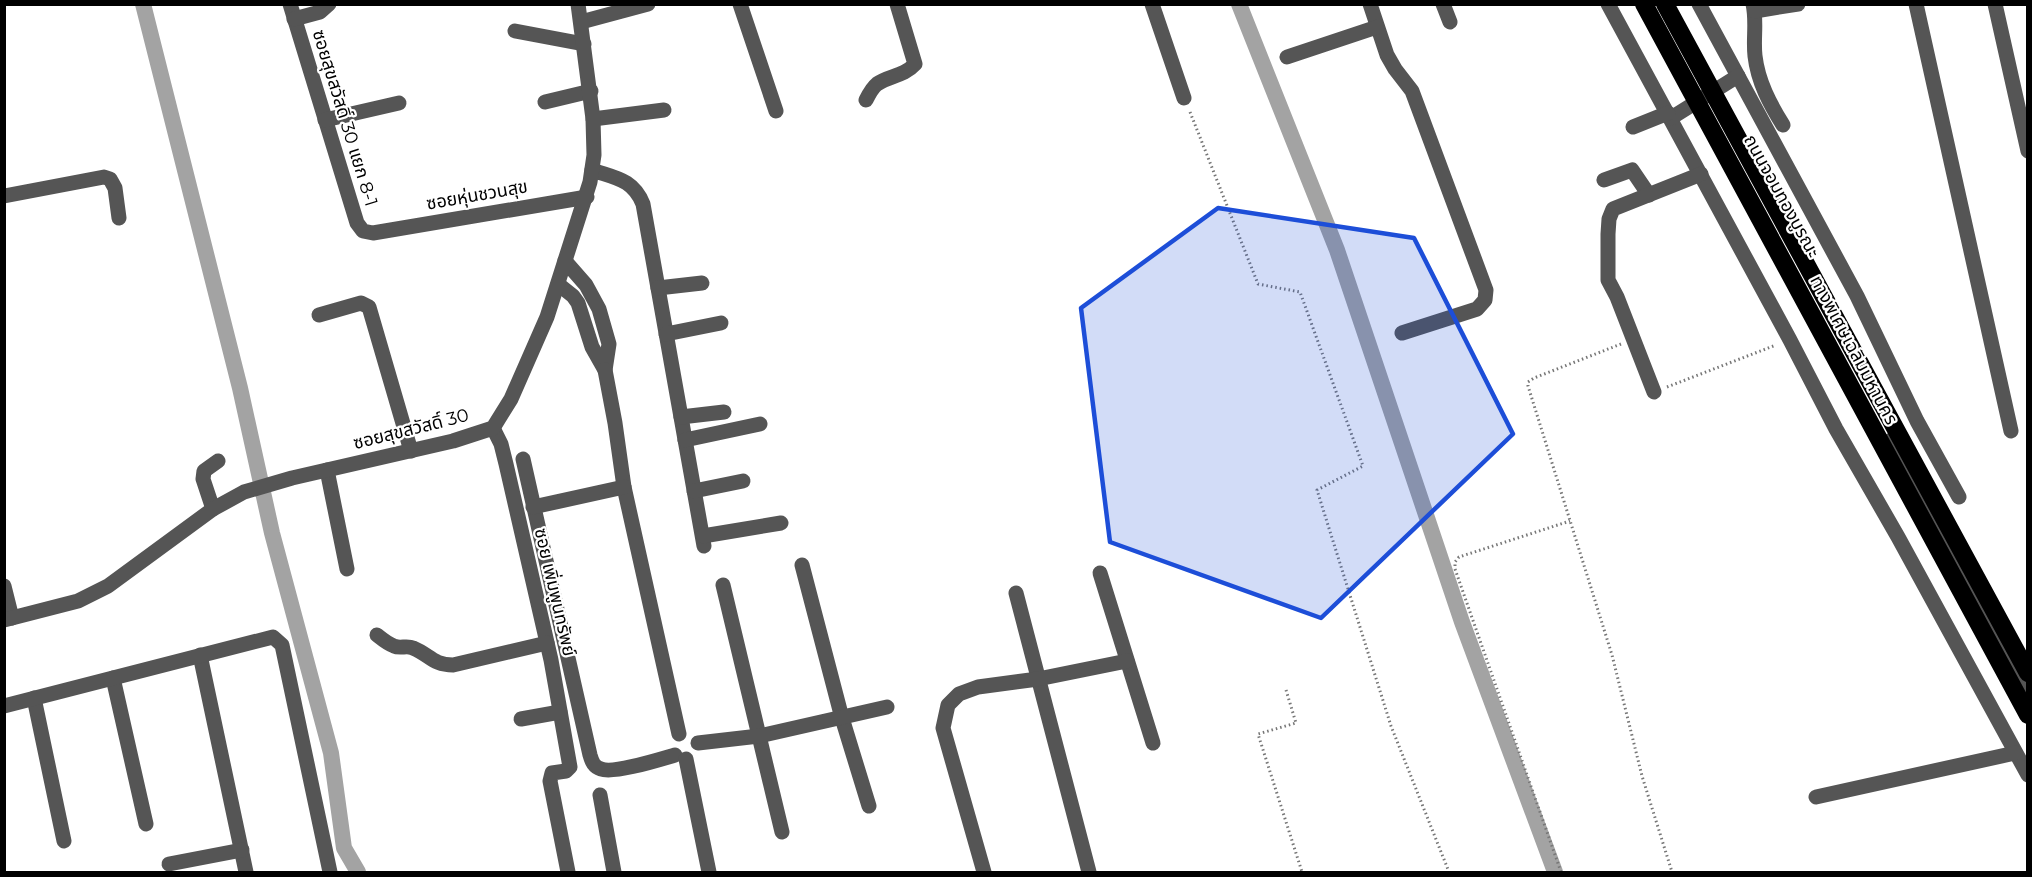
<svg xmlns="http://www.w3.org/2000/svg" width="2032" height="877" font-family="Montserrat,'Noto Sans Thai',sans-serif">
	<rect width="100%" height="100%" fill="#fff"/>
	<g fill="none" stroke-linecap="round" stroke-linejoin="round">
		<g stroke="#a3a3a3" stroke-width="16">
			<polyline points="143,4 240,388 272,533 331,753 344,848 358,872"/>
			<polyline points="1239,4 1337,250 1462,622 1555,872"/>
		</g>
		<g stroke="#777" stroke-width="3" stroke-dasharray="1.5 3" stroke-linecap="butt">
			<polyline points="1190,112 1258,284 1300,292 1363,466 1317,490 1391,726 1449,872"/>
			<polyline points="1621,344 1534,378 1528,382 1528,386 1612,655 1642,776 1672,872"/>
			<polyline points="1667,387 1776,345"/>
			<polyline points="1286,690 1296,723 1258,734 1302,872"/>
			<polyline points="1561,872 1455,569 1455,562 1459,557 1570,521"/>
		</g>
		<g stroke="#555" stroke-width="15">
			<polyline points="290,4 357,223 363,231 373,233 587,197"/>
			<polyline points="740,4 776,111"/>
			<polyline points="1152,4 1184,98"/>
			<polyline points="1370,4 1387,55 1395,69 1412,91 1486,290 1485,300 1477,309 1402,333"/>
			<polyline points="1443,4 1450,22"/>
			<polyline points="1608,4 1790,340 1836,429 1898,537 2028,775"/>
			<polyline points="1699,4 1857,296 1917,421 1959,497"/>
			<path d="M 1753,4 C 1757,21 1753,39 1755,56 C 1758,82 1770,104 1783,125"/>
			<polyline points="1916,4 2011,431"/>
			<polyline points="1995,4 2028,151"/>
			<polyline points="1755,11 1798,4"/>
			<polyline points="294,19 320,12 329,4"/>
			<polyline points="581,22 648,4"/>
			<polyline points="515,31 584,44"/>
			<polyline points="1287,57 1377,27"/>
			<path d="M 866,100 C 869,94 872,88 877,84 C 890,75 903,77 915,64 L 897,4"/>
			<polyline points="545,102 591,91"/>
			<polyline points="1671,118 1738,76"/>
			<polyline points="593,119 664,110"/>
			<polyline points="325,120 399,103"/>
			<polyline points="1633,127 1668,113"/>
			<path d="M 592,170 C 615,178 633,179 643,204 L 704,546"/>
			<polyline points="1604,180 1632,170 1649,195"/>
			<polyline points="4,196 104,177 110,179 115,188 119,218"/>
			<polyline points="558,284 573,296 578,303 592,347 605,370 609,344 599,309 586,285 565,261"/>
			<polyline points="658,288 702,283"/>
			<polyline points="319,315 361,303 369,307 411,451"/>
			<polyline points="666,334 721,323"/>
			<polyline points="605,370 615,423 624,487 679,734"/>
			<polyline points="1654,392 1617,297 1608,280 1608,234 1609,219 1613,209 1701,174"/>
			<polyline points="681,417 724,412"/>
			<polyline points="493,428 501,444 506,464 551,660 570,767 566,771 552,773 550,781 568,872"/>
			<polyline points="685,440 760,424"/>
			<polyline points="1891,440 2028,691"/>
			<path d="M 523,459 L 590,755 C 592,762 594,767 601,769 C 614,774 661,759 675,755"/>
			<polyline points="327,470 347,569"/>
			<polyline points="694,491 743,481"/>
			<polyline points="533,507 624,487"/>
			<polyline points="213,509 203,479 204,471 218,461"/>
			<polyline points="703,536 781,523"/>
			<polyline points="802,565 842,718 869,806"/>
			<polyline points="1100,573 1153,743"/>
			<polyline points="723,585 782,832"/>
			<polyline points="4,586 12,618"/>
			<polyline points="1016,593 1089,872"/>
			<polyline points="4,620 78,601 108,586 213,509 244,492 292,478 453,441 493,428 511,399 547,317 590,182 594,155 593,119 578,4"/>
			<path d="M 377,635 C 382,639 388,644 394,646 C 400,649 407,645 413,648 C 430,655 433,665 453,665 L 547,643"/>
			<polyline points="200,655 246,872"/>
			<polyline points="113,678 146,824"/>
			<polyline points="34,698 64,841"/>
			<polyline points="4,706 273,637 282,645 330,872"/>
			<polyline points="521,719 560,712"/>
			<polyline points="698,743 759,736 887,707"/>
			<polyline points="686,759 709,872"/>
			<polyline points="600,795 614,872"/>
			<polyline points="1816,797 2015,753"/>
			<polyline points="169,864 242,850"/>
			<polyline points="984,872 943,728 948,705 959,694 978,687 1038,679 1127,661"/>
		</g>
		<g stroke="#000" stroke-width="18">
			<polyline points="1644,4 2028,715"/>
			<polyline points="1665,4 2028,673"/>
		</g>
	</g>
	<path fill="#1d4ed8" fill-opacity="0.2" stroke="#1d4ed8" stroke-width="4.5" stroke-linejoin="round" d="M 1218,208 L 1414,238 L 1513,434 L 1321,618 L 1110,542 L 1081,308 Z"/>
	<g text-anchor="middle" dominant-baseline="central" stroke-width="4.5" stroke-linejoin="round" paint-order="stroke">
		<g font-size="18" fill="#000" stroke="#fff">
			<text transform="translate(345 118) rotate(73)">ซอยสุขสวัสดิ์ 30 แยก 8-1</text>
			<text transform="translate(477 195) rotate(-10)">ซอยหุ่นชวนสุข</text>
			<text transform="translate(1782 196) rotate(61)">ถนนจอมทองบูรณะ</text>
			<text transform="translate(1854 350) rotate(62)">ทางพิเศษเฉลิมมหานคร</text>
			<text transform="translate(411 429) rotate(-14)">ซอยสุขสวัสดิ์ 30</text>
			<text transform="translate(555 592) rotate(77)">ซอย เพิ่มพูนทรัพย์</text>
		</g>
	</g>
	<rect width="2032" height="877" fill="none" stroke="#000000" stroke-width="12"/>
</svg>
